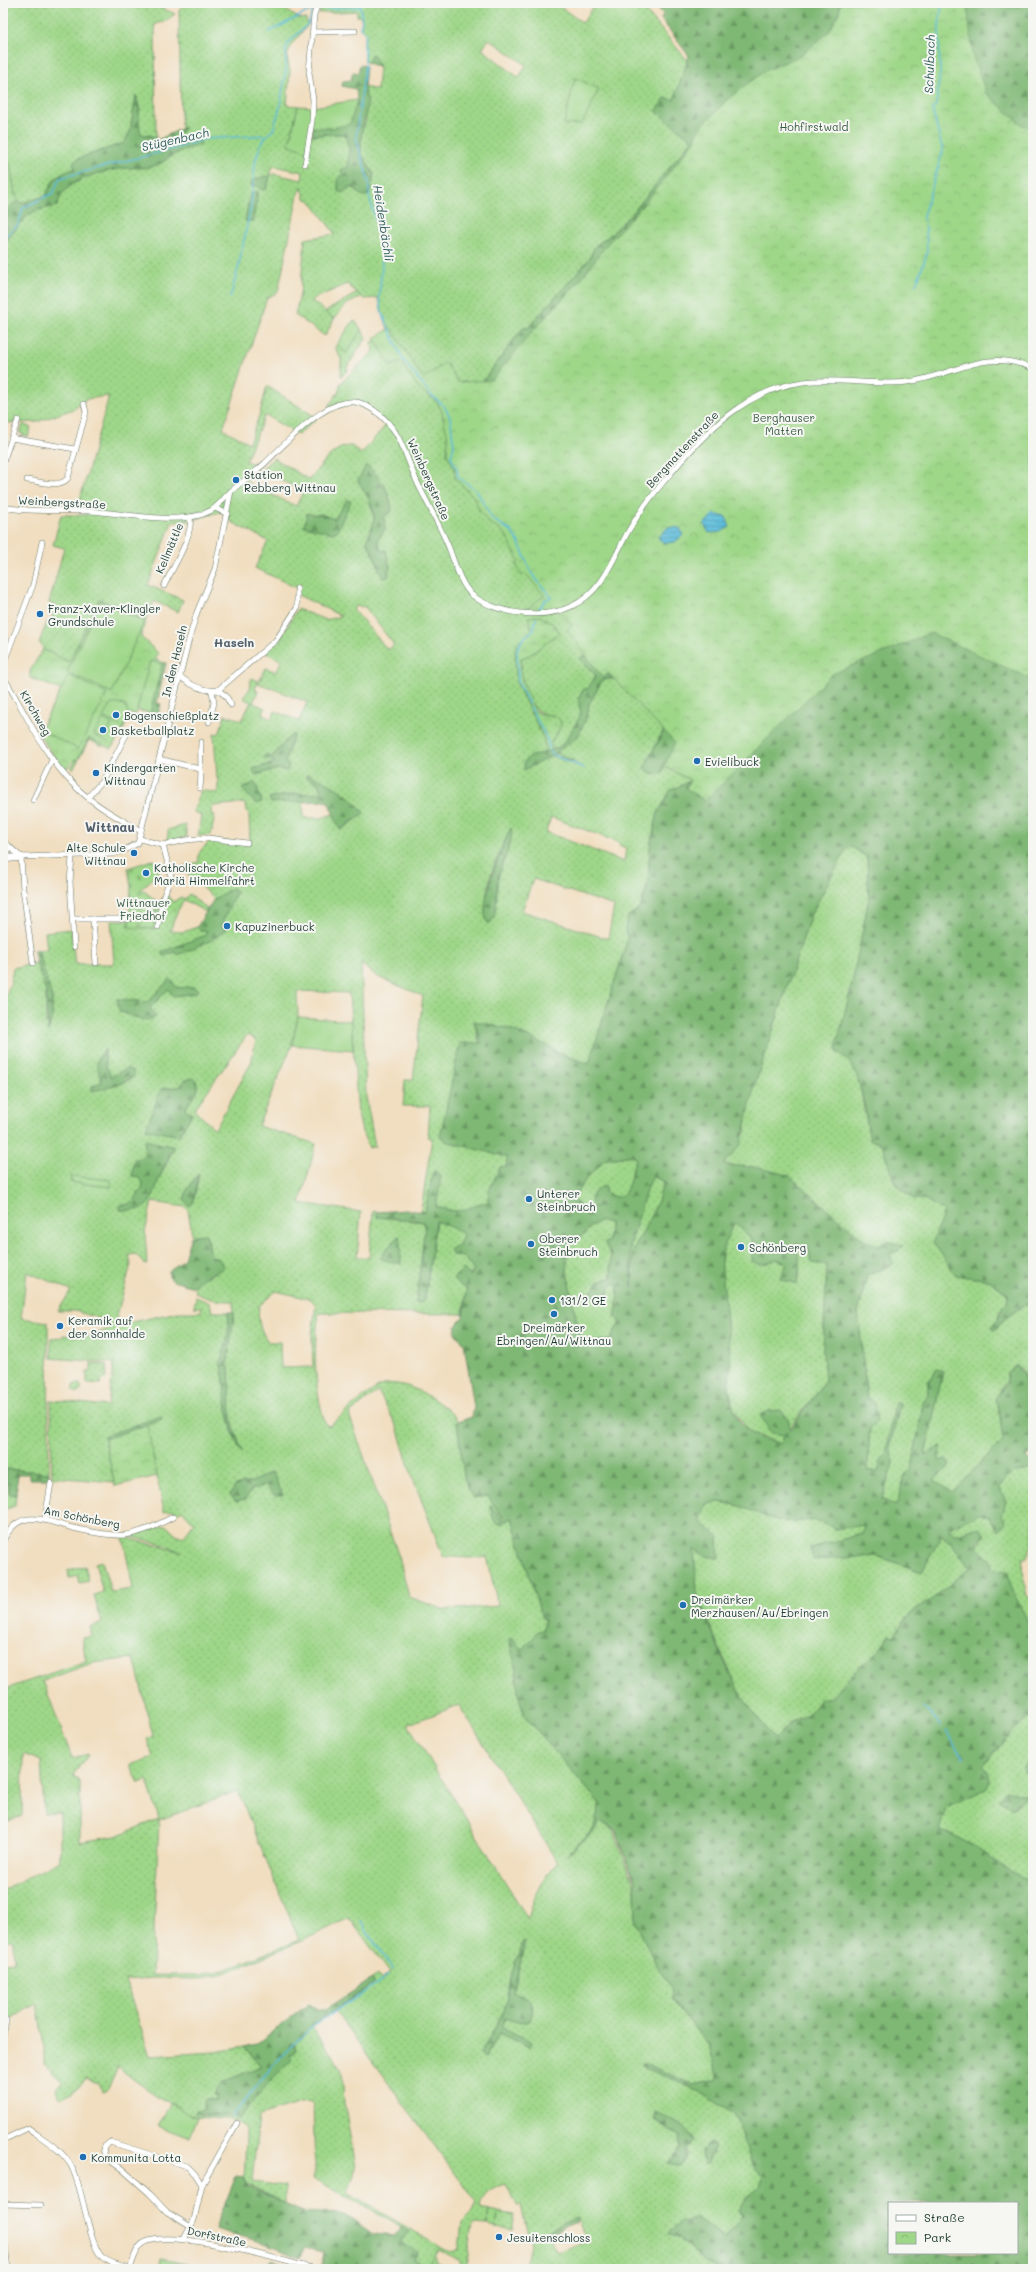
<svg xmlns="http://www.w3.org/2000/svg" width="1036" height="2272" font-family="Mali,sans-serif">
	<defs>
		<pattern id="grass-dots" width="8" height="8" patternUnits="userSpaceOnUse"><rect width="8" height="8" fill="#9fd789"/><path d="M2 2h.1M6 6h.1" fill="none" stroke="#88b977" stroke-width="1.8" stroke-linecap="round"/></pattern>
		<pattern id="forest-firs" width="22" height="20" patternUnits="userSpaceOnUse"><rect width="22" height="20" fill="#7fb875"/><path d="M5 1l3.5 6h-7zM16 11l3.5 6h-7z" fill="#679761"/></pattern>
		<pattern id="wetland-marsh" width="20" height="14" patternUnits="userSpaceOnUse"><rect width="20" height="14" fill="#9fd789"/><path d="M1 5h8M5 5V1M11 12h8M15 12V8" fill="none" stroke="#88b977"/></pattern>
		<pattern id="cemetery-stones" width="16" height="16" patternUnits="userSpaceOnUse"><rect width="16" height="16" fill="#9fd789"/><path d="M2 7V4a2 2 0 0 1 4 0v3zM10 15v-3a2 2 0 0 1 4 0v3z" fill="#88b977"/></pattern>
		<pattern id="park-crowns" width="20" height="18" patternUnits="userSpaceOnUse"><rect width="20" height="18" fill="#9fd789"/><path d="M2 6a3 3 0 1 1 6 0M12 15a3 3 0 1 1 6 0" fill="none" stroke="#88b977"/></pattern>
		<pattern id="water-rules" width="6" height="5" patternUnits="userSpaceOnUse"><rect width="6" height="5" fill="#5cbcda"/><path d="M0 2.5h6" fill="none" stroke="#4b9ab2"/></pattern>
	</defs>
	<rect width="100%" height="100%" fill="#f6f6f2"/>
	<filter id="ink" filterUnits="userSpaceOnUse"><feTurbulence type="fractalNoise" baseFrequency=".025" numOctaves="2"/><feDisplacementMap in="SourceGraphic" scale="8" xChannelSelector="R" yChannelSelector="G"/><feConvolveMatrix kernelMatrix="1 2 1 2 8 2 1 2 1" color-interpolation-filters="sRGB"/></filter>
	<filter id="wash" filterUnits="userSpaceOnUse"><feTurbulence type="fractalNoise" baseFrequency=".012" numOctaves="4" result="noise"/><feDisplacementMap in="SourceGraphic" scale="16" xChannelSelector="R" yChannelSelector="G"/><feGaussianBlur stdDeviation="0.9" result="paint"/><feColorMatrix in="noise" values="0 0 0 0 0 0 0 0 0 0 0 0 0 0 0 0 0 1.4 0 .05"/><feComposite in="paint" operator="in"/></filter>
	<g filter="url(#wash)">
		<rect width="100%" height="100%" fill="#f1dec0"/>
		<g fill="url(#grass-dots)" stroke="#5f8a5e" fill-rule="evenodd">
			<polygon points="3,3 150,3 175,14 164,22 155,24 156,137 141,134 137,121 140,109 136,96 130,132 124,143 80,158 73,162 75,168 54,179 46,196 20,204 15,194 10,165 3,169"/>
			<path d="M 182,3 L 286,3 L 283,8 L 298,18 L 306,19 L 308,25 L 291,45 L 287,57 L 290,70 L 287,105 L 298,106 L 289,144 L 310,135 L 345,134 L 349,148 L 350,187 L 369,195 L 374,174 L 361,154 L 361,132 L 366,121 L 364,87 L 377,90 L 379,67 L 373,55 L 371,54 L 368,63 L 365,62 L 364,41 L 366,34 L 360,28 L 362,21 L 360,16 L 357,16 L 357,11 L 319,13 L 320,6 L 357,3 L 560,3 L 559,6 L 583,23 L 595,3 L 639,3 L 688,61 L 674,100 L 692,140 L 635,210 L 612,234 L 595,246 L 590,258 L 528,328 L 523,328 L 483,381 L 1033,490 L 664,729 L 644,768 L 654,775 L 662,774 L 664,766 L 691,780 L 658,813 L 650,847 L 648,883 L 641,906 L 638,910 L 632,913 L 625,931 L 628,938 L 589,1064 L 474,1021 L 508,1157 C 507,1175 490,1180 488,1202 L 459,1212 L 436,1207 L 438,1196 L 434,1172 L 426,1212 L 421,1211 L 432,1138 L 428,1137 L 430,1106 L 403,1106 L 405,1080 L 413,1080 L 423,996 L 378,977 L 361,964 L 366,1097 L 375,1146 L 369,1148 L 362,1132 L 358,1114 L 349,993 L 297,991 L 298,1017 L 292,1045 L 258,1126 L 316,1144 L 300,1203 L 361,1212 L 357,1257 L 369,1258 L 373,1211 L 377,1212 L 377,1217 L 423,1222 L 425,1227 L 416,1303 L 425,1299 L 436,1221 L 460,1231 L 463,1235 L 459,1245 L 452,1255 L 464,1257 L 474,1271 L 458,1284 L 467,1288 L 463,1314 L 319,1313 C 313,1349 314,1391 326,1425 L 329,1426 C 342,1416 369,1390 383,1385 C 405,1377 446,1404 458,1421 L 457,1422 L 465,1481 L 473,1498 L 488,1496 L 505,1521 L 512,1518 L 542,1618 L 545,1619 L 543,1631 L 538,1631 L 521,1652 L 513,1639 L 518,1693 L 524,1715 L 600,1804 L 593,1830 L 568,1854 L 596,1829 L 599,1820 L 614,1831 L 635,1887 L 636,1923 L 654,1960 L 672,1989 L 671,1999 L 709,2046 L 718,2075 L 717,2080 L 694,2085 L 646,2064 L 643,2067 L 692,2088 L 734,2113 L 754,2170 L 762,2178 L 759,2188 L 746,2198 C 744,2208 744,2219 737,2227 C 732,2231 729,2232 725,2238 L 695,2217 L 669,2233 L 678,2237 L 705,2262 L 722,2269 L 534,2269 L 537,2267 L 534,2261 L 525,2265 L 530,2244 L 521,2205 L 517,2206 L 506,2184 C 493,2188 482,2193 480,2208 L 489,2210 L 487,2225 L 473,2224 L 466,2269 L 460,2269 L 459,2261 L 439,2249 L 428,2267 L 419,2264 L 413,2258 L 417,2252 L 406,2246 L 402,2241 L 409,2231 L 313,2179 L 315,2171 L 313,2102 L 300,2103 L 259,2116 L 252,2182 L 285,2186 L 285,2204 L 244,2182 L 246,2137 L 246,2129 C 225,2113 216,2121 193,2116 C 181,2113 127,2077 118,2066 L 108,2089 L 103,2092 L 98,2084 L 86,2078 L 79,2088 L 61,2098 L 56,2089 L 62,2081 L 44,2063 L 44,2045 L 37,2004 L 12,2018 L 3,2013 L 3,1963 L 14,1962 L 13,1940 L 3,1941 L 3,1890 L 60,1861 L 60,1813 L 44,1814 L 41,1761 L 23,1754 L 22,1816 L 3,1823 L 3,1690 L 86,1661 L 82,1638 L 92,1636 L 90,1627 L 102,1623 L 94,1595 L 103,1592 L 95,1563 L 102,1561 L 111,1592 L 133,1589 L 123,1537 L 182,1552 L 161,1544 L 129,1536 L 166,1525 L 176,1535 L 183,1538 L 194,1523 L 182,1510 L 175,1514 L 173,1510 L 164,1512 L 147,1425 L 161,1419 L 104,1436 L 114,1482 L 52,1477 L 51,1400 L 108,1406 L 114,1363 L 51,1358 L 51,1338 L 63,1337 L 63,1335 L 88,1337 L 111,1328 L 108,1321 L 75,1311 L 58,1311 L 71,1290 L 27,1272 L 21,1318 L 48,1322 L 49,1473 L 6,1469 L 9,1494 L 16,1495 L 15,1506 L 3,1510 L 3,1002 L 10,985 L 13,968 L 36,963 L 46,992 L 46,1023 L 52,1016 L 52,999 L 38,954 L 38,950 L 47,949 L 45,932 L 71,929 L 75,964 L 114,964 L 111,920 L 129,920 L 129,926 L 153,929 L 158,902 L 168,895 L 173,902 L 181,897 L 184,899 L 189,894 L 207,909 L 206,912 L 184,900 L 177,912 L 170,931 L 183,932 L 197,927 L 200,930 L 206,930 L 206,935 L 163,952 L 176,951 L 178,954 L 227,928 L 220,925 L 237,891 L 233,888 L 214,899 L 181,867 L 199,862 C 196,852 204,847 211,840 L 250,844 L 249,815 L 244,803 L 213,806 L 211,815 L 215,815 L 211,835 L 198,836 L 201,815 L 193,812 L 201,790 L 217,793 L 219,778 L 217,779 L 214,733 L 219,734 L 225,715 L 242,720 L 251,702 L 265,708 L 262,715 L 272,719 L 275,711 L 299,721 L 307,702 L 258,683 L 266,668 L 276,672 L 282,661 L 265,652 L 280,640 L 297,609 L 326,620 L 341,616 L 298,595 L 297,588 L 255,568 L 268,541 L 228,520 L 229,517 L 220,512 L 188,521 L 172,522 L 148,585 L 183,600 L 178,612 L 154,601 L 146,620 L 99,599 L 69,662 L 43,649 L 42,645 L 39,643 L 47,622 L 50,622 L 56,606 L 49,603 L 64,548 L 53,545 L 61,515 L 86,515 L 86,509 L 80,509 L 78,506 L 109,396 L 86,399 L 76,406 L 76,408 L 37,422 L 3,423 L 3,243 C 13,236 16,227 24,219 C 31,210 46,208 57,206 C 62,179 102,171 125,168 C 134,167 144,169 153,166 C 163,164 168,157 177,153 C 184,149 193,147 200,145 L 188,139 L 181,140 L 177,136 L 184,128 L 181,129 L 179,10 L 185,5 ZM 489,39 L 526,65 L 519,78 L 482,49 ZM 273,166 L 303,172 L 302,180 L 274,174 L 270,176 ZM 302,186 L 305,199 L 310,200 L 335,234 L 305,239 L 300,294 L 295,315 L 325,336 L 334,319 L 311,300 L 347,284 L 364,299 L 378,298 L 389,332 L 371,343 L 374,351 L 340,384 L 339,391 L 329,405 L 332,410 C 357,399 367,407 386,425 L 361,454 L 352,446 C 333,445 320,467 309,480 L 274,458 L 261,469 L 303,492 L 296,506 L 245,482 L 258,468 L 246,460 L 265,415 L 298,435 L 317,418 L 267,386 L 260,413 L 249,443 L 223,429 L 267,298 L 278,292 L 299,190 L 302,190 ZM 365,471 L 385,487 L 391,502 L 384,517 L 385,529 L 378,540 L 381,551 L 386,550 L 390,567 L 387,577 L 367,542 L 374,522 L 373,512 L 367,493 L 358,481 ZM 356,606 L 365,607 L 394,645 L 388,650 L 353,609 ZM 530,624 L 560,632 L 530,655 L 521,658 C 521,679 526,715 552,715 L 559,730 L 551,742 L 552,750 C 563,748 577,727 580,715 C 583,705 575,698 584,689 L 588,689 L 596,675 L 581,661 L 614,679 L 603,679 L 589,704 L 587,716 L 578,736 L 556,753 L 575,761 L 552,756 L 525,769 L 529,757 L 546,752 L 544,739 L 521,693 L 517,644 L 532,629 ZM 293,735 L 285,761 L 287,771 L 278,769 L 255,775 L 253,769 L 274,763 L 265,755 L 272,757 L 289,737 ZM 307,774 L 361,816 L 341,830 L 334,814 L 321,818 L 304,818 L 303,801 L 269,798 L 295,794 L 322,794 L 318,783 L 306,777 ZM 258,788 L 256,804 L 247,793 ZM 551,817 L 620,843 L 619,845 L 626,848 L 624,862 L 546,832 ZM 511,829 C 512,846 501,862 498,879 C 495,893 498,910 491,922 C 490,916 486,909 486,904 C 486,880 500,849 511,829 ZM 533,879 L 614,906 L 608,939 L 522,911 ZM 170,979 L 177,988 L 193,987 L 191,994 L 174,996 L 168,989 L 150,1008 L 117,999 L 148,1002 ZM 247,1035 L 256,1040 L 251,1063 L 215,1129 L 194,1110 ZM 105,1050 L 106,1066 L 111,1077 L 127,1069 L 134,1076 C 123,1086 106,1090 92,1086 L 102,1083 L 100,1076 ZM 180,1087 L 198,1089 L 185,1109 L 163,1088 ZM 174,1147 L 161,1175 L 138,1210 L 120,1205 C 131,1205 133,1204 138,1194 C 141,1189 143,1188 143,1182 L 138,1177 L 132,1176 L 144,1156 ZM 197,1175 L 199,1175 L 193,1203 L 184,1201 L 187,1190 ZM 71,1176 L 111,1187 L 71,1182 ZM 152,1202 L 185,1207 L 188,1210 L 192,1234 L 190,1239 L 196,1235 L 208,1239 L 211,1257 L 219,1259 L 210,1276 L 202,1277 L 194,1287 L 196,1293 C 211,1300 216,1301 233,1301 L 234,1315 L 227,1365 L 229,1368 L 231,1419 L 242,1452 C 223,1425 231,1392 220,1363 C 226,1346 231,1330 228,1312 L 212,1312 L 210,1303 L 196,1297 L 194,1307 L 201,1307 L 201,1312 L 178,1312 L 114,1326 L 131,1264 L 129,1255 L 135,1254 L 145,1264 L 147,1264 L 145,1232 ZM 276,1291 L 310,1299 L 316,1305 L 312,1335 L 313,1367 L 281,1368 L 280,1342 L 268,1342 C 260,1329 257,1321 259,1306 ZM 378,1391 L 397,1427 L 411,1473 L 443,1556 L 447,1558 L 449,1557 L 472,1558 L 487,1556 L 498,1606 L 445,1610 L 409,1597 L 399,1557 L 349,1414 ZM 272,1472 L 274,1495 L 265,1484 L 255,1488 L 248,1494 L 238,1485 L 252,1482 ZM 490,1506 L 491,1506 L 504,1523 L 494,1521 ZM 134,1658 L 153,1736 L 147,1739 L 153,1757 L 130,1765 L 139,1783 L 147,1780 L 159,1819 L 116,1836 L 80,1842 L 80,1781 L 73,1775 L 89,1754 L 72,1758 L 43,1681 L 92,1663 ZM 459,1705 L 558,1863 L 545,1878 L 534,1899 L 528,1919 L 409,1726 L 409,1724 ZM 238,1791 L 299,1940 L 224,1970 L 199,1975 L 152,1975 L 159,1820 ZM 349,1918 L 390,1973 L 381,1979 L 377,1975 L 372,1979 L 374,1983 L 335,2011 L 477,2203 L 473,2212 L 462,2222 L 459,2249 L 451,2252 L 348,2194 L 356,2167 L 344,2103 L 342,2071 L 337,2062 L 312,2027 L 295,2043 L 295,2051 L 289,2055 L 292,2060 L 229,2116 L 199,2115 L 195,2110 L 204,2109 L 206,2100 L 215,2100 L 217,2096 L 213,2095 L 221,2083 L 261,2066 L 245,2047 L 215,2052 L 150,2056 L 125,1980 L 153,1978 L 197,1979 L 225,1973 L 304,1940 ZM 523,1942 L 525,1942 L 513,1993 C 529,1998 536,2002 530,2020 L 517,2022 L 505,2018 L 501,2027 L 532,2042 L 530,2047 L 499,2033 L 485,2058 L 480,2055 L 504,2011 L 513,1970 ZM 654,2120 L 692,2137 L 692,2141 L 686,2149 L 688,2155 L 668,2163 L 681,2147 L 680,2136 ZM 707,2144 L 713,2154 L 709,2156 L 702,2151 ZM 575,2218 L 587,2240 L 557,2253 L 546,2231 Z"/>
			<polygon points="362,330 366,338 347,367 348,370 341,377 341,359 335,347 337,344 346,353"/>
			<polygon points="89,738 104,741 101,746 89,740 73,770 71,768"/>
			<polygon points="185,825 187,837 167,842 168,830"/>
			<polygon points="852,847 867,857 869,898 852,984 843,1054 857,1071 870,1140 882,1144 895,1184 914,1199 924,1199 945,1211 956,1275 989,1280 1008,1294 1007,1303 999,1312 998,1320 991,1328 995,1330 1001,1322 1025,1304 1033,1308 1033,1383 1025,1379 1022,1370 1017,1365 995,1399 999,1408 1003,1440 952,1492 934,1480 940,1447 925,1456 943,1371 937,1368 932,1379 928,1381 928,1394 923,1404 912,1468 905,1475 896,1507 882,1499 893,1463 890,1446 900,1404 895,1403 886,1454 882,1457 878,1472 867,1470 870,1428 858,1312 867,1275 885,1268 890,1252 898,1251 903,1246 879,1246 865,1241 837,1218 754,1167 723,1166 745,1133 745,1121 754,1087 811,914 847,848"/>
			<path d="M 632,1155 L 636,1160 C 629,1171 631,1212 605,1192 L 594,1204 L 595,1207 L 584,1210 L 572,1199 L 586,1179 L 604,1160 Z"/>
			<polygon points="653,1177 664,1181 658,1201 633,1252 634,1288 632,1288 630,1246 647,1187"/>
			<polygon points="602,1221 610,1223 609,1241 605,1243 611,1256 611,1278 602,1282 608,1295 610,1286 614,1283 618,1285 617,1308 615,1316 620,1323 612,1335 612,1340 581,1343 567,1272 567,1245 585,1233 592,1225"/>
			<path d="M 735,1223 L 752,1239 L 766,1264 L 776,1259 L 787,1263 L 781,1279 L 799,1277 L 800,1264 L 797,1247 L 807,1246 L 827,1264 L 823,1350 L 825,1382 L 785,1434 L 781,1444 L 749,1432 L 733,1408 L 728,1379 L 731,1365 L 721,1259 C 723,1250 728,1229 735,1223 Z"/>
			<polygon points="91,1363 107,1365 106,1378 101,1381 100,1384 87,1383 87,1372 91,1372"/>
			<circle cx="77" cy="1388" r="4.5"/>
			<path d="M 1033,1468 L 1033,1543 L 1027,1558 L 1023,1558 L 1022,1572 L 1028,1596 L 1033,1599 L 1033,1639 C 1026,1616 1011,1595 1008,1572 L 993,1568 L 992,1562 L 977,1547 L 982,1539 L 974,1528 L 959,1534 L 954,1534 L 950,1530 C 952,1525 974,1515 979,1514 C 983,1513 986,1515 989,1516 L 998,1531 L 1005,1501 L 999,1487 L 1014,1472 L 1025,1471 Z"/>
			<path d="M 719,1502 L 823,1521 L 835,1529 L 864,1525 L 862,1534 L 811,1548 L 837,1558 L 877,1556 L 922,1572 L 941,1536 L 953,1545 L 970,1568 L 930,1601 C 914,1606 903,1623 894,1636 L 889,1635 L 881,1648 L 845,1681 L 832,1697 L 820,1699 C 814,1712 805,1716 793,1721 C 786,1725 779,1734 774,1740 L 742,1697 L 721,1652 L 697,1594 L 694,1549 L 701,1554 L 718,1546 L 719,1540 L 700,1522 L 706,1504 Z"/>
			<polygon points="85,1566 89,1581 80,1583 78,1576 69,1578 68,1570"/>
			<polygon points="1033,1713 1033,1764 1027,1763 1031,1776 1033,1775 1033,1885 991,1859 987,1854 951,1834 939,1831 945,1807 986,1789 988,1771 983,1766 1012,1732"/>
			<polygon points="498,2212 515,2215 512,2229 496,2227"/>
		</g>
		<g fill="url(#forest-firs)" stroke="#4f7a54" fill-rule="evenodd">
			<polygon points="654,3 1033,3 1033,148 631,382 483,381 523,328 528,328 590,258 595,246 612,234 635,210 692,140 656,111 665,98 674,100 689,56 661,19 663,14"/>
			<polygon points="371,54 373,55 379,67 368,63"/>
			<path d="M 360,65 L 366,66 L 364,87 L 366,97 L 368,99 C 367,113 357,143 362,155 C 365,162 370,168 374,174 L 369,195 L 363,196 L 358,193 L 356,188 L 350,187 L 343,193 L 338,191 L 338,180 L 342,174 L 341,170 L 348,167 L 349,148 L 345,134 L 312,135 L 313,127 L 331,128 L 357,100 L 356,89 L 342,86 L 343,81 L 351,80 L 353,72 L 358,73 Z"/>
			<path d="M 136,95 C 141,110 137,119 141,134 L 156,137 L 155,141 L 185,127 L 177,136 L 181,140 L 201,139 L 200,146 C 193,147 184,149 177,153 C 168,157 163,163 153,166 C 144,169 134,167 125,168 C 102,171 62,179 57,206 C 46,208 31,210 24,219 C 16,227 13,236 3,243 L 3,212 C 7,207 13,203 19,201 L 21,203 L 46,196 C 52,180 59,173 75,169 L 73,162 L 80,158 L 124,143 L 130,132 Z"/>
			<polygon points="265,176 270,177 266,190 260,189 256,185 252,187 251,181"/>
			<polygon points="258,191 253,221 245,221 250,194"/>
			<path d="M 366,465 C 380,476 391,493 392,511 L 384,517 L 385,529 L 378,540 L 381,551 L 386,550 L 390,568 L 388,571 L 388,577 L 382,578 L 375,558 L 367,542 C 368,535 372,529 374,521 C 376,508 365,492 358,481 Z"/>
			<polygon points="347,500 351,501 337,531 332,533 304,526 307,513 316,515 321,514 334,519"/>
			<path d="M 933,630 L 1033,661 L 1033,1308 L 1025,1304 L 1001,1322 L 995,1330 L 991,1328 L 998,1320 L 1003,1305 L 1007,1303 L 1008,1294 L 989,1280 L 956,1275 L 933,1242 L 944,1211 L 924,1199 L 914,1199 L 895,1183 L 882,1144 L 870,1140 C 865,1115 863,1063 837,1052 L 837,1043 L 852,984 L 869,898 L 867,857 L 852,847 L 847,848 L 811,914 L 754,1087 L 741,1145 L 723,1165 L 754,1167 L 788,1175 L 865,1241 L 879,1246 L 888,1241 L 903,1246 L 898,1251 L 890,1253 L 893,1264 L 867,1275 L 858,1312 L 867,1399 L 875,1402 L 877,1421 L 870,1429 L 867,1470 L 878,1472 L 882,1457 L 886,1454 L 895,1403 L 900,1404 L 890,1446 L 893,1463 L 882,1499 L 896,1506 L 905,1475 L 912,1468 L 923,1404 L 928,1394 L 928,1381 L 932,1379 L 937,1368 L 943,1371 L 925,1455 L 941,1446 L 939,1461 L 946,1459 L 950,1466 L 934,1480 L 952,1492 L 1003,1440 L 999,1408 L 995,1399 L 1007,1383 L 1007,1372 L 1017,1365 L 1025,1379 L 1033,1383 L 1033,1453 L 1027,1456 L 1033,1468 L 1025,1471 L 1014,1472 L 999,1487 L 1006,1501 L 1002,1516 L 1006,1523 L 998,1531 L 989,1516 L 978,1514 L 952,1527 L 950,1530 L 954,1534 L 959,1534 L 979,1527 L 985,1535 L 978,1542 L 977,1547 L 992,1562 L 993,1568 L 1008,1572 C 1011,1596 1028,1615 1033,1638 C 1036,1659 1033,1691 1033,1713 L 1012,1732 L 983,1765 C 989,1773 993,1780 986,1789 L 946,1807 L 939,1831 L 951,1834 L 987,1854 L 991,1859 L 1033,1885 L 1033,2269 L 722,2269 L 705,2262 L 678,2237 L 668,2233 L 682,2222 L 688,2223 L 695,2217 L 725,2238 C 731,2229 738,2225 743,2215 L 739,2210 L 746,2198 L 759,2188 L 762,2178 L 754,2170 L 734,2113 L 692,2088 L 643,2067 L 642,2063 L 694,2085 L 717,2080 L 718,2075 L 709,2046 L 671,1998 L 672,1989 L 654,1960 L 636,1923 L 635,1882 L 616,1831 L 599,1820 L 596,1829 L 568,1855 L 593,1830 L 600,1804 L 524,1715 L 518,1693 L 517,1673 L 509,1639 L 513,1638 L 522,1651 L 538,1631 L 543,1630 L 545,1619 L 542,1618 L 512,1518 L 505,1521 L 488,1496 L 473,1498 L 465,1481 L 457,1422 L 472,1417 L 474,1407 L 464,1343 L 455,1333 L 456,1326 L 463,1317 L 467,1289 L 458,1284 L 453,1278 L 464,1269 L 470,1276 L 474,1271 L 464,1257 L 452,1255 L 451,1249 L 459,1245 L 463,1235 L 460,1231 L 436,1221 L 425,1299 L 423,1302 L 416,1303 L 425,1227 L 423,1222 C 410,1218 391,1219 377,1217 L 377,1212 L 406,1210 L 425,1212 L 433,1172 L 436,1171 L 441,1177 L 436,1207 C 467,1216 461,1208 488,1202 L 489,1191 L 500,1167 L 507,1166 L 507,1157 L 448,1142 L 440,1137 L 460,1043 L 481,1043 L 474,1021 L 511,1029 L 554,1049 L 553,1052 L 589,1064 L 628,938 L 625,931 L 626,923 L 628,916 L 638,910 L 641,906 L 648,883 L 650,847 L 658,813 L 670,791 L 691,780 L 664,766 L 662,774 L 654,775 L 644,768 L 665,729 ZM 632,1155 L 636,1160 C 629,1171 631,1211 605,1192 L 605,1186 C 596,1189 592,1192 591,1203 L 595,1207 L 584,1210 L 572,1199 L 586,1179 L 604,1160 ZM 653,1177 L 664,1181 L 658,1201 L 633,1252 L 632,1288 L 630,1246 L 647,1187 ZM 602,1221 L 610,1223 L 609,1241 L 605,1243 L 611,1256 L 611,1278 L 598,1282 L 590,1293 L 598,1301 C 606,1300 608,1294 610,1286 L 614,1283 L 618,1285 L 617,1308 L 615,1316 L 620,1323 L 612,1335 L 612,1340 L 581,1343 L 567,1272 L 567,1245 L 585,1233 L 592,1225 ZM 735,1223 L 752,1239 L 752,1261 C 760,1267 768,1263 776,1259 L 787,1263 L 781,1279 L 797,1284 L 800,1264 L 797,1247 L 807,1246 L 812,1263 L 827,1265 L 823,1350 L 825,1382 L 790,1430 L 788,1418 L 781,1410 L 769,1411 L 760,1415 L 771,1433 L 785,1435 L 781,1444 C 771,1441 756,1438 748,1431 C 730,1414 726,1388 731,1365 L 721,1259 C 723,1250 729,1229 735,1223 ZM 719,1502 C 741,1503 760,1517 781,1521 C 804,1524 813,1514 835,1529 L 864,1525 L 862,1534 L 811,1548 L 813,1560 L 877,1556 L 922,1572 L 941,1536 L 953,1545 L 970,1568 L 930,1601 C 915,1606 903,1623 894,1636 L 889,1635 L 881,1648 L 845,1681 L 832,1697 L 820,1699 L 811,1711 L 802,1718 L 792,1722 L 774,1739 L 742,1697 L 724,1661 L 697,1595 L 694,1549 L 706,1556 L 719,1558 L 718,1536 L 700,1521 L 706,1504 ZM 889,2203 L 1017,2203 L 1017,2253 L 889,2253 Z"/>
			<polygon points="590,654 619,678 603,679 589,704 587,716 578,736 552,756 524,770 524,762 529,757 558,748 566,741 581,714 578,698 584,689 588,689 596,675 581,661 581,657"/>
			<polygon points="162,662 166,663 157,703 161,704 158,715 150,713"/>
			<polygon points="294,735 285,761 289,766 287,771 278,769 255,775 253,769 274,763 274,761 264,758 265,755 272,757 289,737"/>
			<path d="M 307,774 C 328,782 351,794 364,813 L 340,830 L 329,803 L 325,801 L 271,803 L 269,798 L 295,794 L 322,793 L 318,783 L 306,777 Z"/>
			<polygon points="255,782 262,802 256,804 242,789"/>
			<path d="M 511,828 C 515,840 500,866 498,879 C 495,892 500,914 489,924 C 474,912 504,842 511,828 Z"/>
			<polygon points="233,888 237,891 221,925 228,928 212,940 178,955 176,952 164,956 162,952 206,935 206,930 200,930 197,927 214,899"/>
			<polygon points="33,950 38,950 52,998 52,1016 48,1032 46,992"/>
			<path d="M 170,979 L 177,988 L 193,987 L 198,990 L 196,993 L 174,996 L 168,989 L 150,1008 L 156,1017 C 145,1024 130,1015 119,1011 L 117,999 L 148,1002 Z"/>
			<path d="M 105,1049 L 106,1066 L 111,1077 L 127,1068 L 133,1071 L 134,1076 L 115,1086 L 92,1091 L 92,1086 L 102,1082 C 98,1066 92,1063 105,1049 Z"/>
			<polygon points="193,1078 196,1080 198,1089 185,1109 192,1114 179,1136 146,1129 161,1089 180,1087 185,1080"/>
			<path d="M 145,1140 L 174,1147 C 169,1157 164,1166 160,1176 C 151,1201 152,1212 120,1210 L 120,1205 C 131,1205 133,1204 138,1194 C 141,1189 143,1188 143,1182 L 138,1177 L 132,1176 L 134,1160 L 144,1156 Z"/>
			<polygon points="199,1174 193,1203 189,1206 184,1201 187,1190"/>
			<path d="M 206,1234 L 211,1257 L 219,1259 L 224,1267 C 214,1276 201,1274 194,1287 L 173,1281 L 169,1277 L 169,1271 L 184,1259 L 190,1239 L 196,1235 Z"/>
			<polygon points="398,1236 400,1237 401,1264 381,1259 381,1256"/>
			<path d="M 228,1312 L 234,1312 L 234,1315 L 227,1365 L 229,1368 L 231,1419 L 242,1453 C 232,1435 228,1417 225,1396 C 224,1384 224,1374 220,1362 C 226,1346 231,1330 228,1312 Z"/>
			<polygon points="161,1416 162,1419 105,1439 104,1436"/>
			<polygon points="6,1469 49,1473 49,1479 29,1479 29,1474 18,1474 16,1495 9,1494 9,1483 6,1483"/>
			<polygon points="272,1472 283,1495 274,1495 265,1485 251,1490 246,1499 236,1501 230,1495 235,1486 252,1482"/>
			<polygon points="490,1506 491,1506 504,1523 498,1524 494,1521"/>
			<polygon points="1027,1762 1033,1764 1031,1776 1024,1772 1024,1767"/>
			<polygon points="1006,1790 1026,1795 1013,1809 998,1800"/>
			<path d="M 523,1941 L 525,1942 L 513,1993 C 530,1999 537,1999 530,2020 L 517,2022 L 505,2018 L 501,2027 L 532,2042 L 530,2047 L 499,2033 L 485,2058 L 480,2055 L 504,2011 L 513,1970 Z"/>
			<polygon points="372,1979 374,1983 320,2020 295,2043 295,2051 289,2055 292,2060 271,2080 238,2120 229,2116 195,2113 195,2110 204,2109 203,2102 206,2100 215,2100 217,2096 213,2094 221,2083 261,2066 245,2047 256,2044 309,2004 319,2010 325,2010"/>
			<polygon points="655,2113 683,2126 689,2133 692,2141 686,2149 686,2158 679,2166 668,2163 681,2147 680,2136 654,2120"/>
			<polygon points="707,2144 713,2144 715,2149 709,2156 707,2164 704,2165 702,2151"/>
			<polygon points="236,2176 244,2177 248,2186 295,2209 304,2212 341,2214 350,2218 373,2234 395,2236 401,2227 409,2231 402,2241 406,2246 412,2247 417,2252 413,2259 429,2269 321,2269 324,2252 304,2248 301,2258 254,2240 215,2229"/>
			<polygon points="575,2218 576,2222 547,2234 546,2231"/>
			<polygon points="271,2260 304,2269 284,2269 270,2265"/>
		</g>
		<g fill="url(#wetland-marsh)" stroke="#5f8a5e">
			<polygon points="10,164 15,194 19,201 14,203 3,212 3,169"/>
			<path d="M 540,616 L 552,623 L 560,632 L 530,655 L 521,658 C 521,665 520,673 522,680 C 523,685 533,709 537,712 C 545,717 553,713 560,720 L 561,726 L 551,742 L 552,750 L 546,752 L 544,739 L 516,682 L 515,650 L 517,644 L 532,629 L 528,617 Z"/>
			<polygon points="556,753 584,768 552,756"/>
		</g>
		<polygon fill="url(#cemetery-stones)" stroke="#5f8a5e" points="152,860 157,862 154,866 160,872 141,889 158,902 153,929 129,927 131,887 128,868"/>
		<g fill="url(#park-crowns)" stroke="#5f8a5e">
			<polygon points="841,3 967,3 973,57 986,93 1022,125 1033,127 1033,680 931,633 832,674 705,801 686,788 690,780 664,766 675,743 608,673 603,678 567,630 572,625 557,608 544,611 525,611 544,595 525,573 522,576 516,564 519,562 505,533 489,523 481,513 473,496 455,478 455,469 447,454 448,438 441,409 436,401 419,389 401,362 391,366 374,338 391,328 423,378 446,363 458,382 492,380 533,331 580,280 608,243 643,205 694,142 699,129 728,99 750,82 765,71 801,55 829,32 839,13"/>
			<polygon points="23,424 31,428 28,437 20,433"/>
			<polygon points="99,599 146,620 141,637 159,654 155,659 162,662 150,713 138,710 136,714 129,714 124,728 111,749 89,738 77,760 75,759 64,771 38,733 61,690 30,678 30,671 43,649 69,662"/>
			<polygon points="147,1425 157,1476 115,1486 105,1439"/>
		</g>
		<g fill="#9fd789" stroke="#5f8a5e">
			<polygon points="575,78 599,89 582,124 564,125"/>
			<polygon points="357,100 350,124 331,128 311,127 307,152 289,144 298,106 313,107"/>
			<polygon points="357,293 361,297 347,304 334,319 325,312"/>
			<polygon points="354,320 362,330 346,353 337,344"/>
			<polygon points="100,601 144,622 112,693 67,672"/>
			<polygon points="150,661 162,664 150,713 137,710"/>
			<polygon points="69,675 107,694 78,749 40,730"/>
			<polygon points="252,678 258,681 255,690 258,691 253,703 243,698 251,687 249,684"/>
			<path d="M 111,704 L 122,704 C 132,711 127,718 124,728 L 103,717 Z"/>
			<polygon points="103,719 112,724 103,740 94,735"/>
			<polygon points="298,1017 351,1021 353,1050 292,1045"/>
			<polygon points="71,1176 111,1180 111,1187 71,1182"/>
			<polygon points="171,2103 191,2116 198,2117 190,2138 158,2126"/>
			<polygon points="489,2210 498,2212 496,2227 487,2225"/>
			<polygon points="435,2255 437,2257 436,2262 450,2269 429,2269 428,2267"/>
			<polygon points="161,2259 212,2269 159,2269"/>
		</g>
		<g fill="url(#water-rules)" stroke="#3e7c87">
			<polygon points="714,514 726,517 730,527 721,532 709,533 704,524"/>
			<polygon points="668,527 680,528 683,535 675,542 664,543 658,538"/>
		</g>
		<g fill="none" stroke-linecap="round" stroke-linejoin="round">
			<g stroke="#5cbcda" stroke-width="1.5">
				<polyline points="360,3 362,21 360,28 366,34 364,41 365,62"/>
				<polyline points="323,9 359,7"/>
				<polyline points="269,32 311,10"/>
				<polyline points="365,65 356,137 369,183 369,195 380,237 382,267 379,297 381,310 403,360 431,395 444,406 450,417 454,446 451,457 457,469 458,477 477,491 492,519 511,531 519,543 532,574 551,597 545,600 539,609"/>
				<polyline points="3,238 18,225 23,208 53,193 60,178 172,149 205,139 267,135 273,130 280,107 286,69 286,49 288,43 309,23 313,9"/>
				<polyline points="916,285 927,253 926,228 923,216 943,151 932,109 936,106 940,72 939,26 942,3"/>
				<polyline points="230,298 237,273 251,206 255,162 260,146 267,135"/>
				<polyline points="536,618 533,631 524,637 517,649 518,680 520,687 547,739 550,752 555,756 584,768"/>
				<polyline points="924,1708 941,1726"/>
				<polyline points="947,1730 956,1748 964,1758"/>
				<polyline points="361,1922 393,1970"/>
				<path d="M 232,2117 C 256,2086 279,2055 309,2030 C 334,2009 363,1996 388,1975"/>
				<polyline points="3,2264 3,2269"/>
			</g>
		</g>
	</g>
	<g filter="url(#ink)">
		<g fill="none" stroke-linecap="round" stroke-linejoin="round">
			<defs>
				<g id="street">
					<polyline points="317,4 345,3"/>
					<polyline points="314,32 355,31"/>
					<polyline points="305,164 312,121 313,100 309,72 314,15 318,3"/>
					<polyline points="11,438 75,449"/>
					<polyline points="3,462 18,420"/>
					<path d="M 27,480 C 39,481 60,489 68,478 L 86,412 L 84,404"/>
					<path d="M 3,507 C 31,513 59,509 88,511 C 121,512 180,527 210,511 C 218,507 223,499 229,493 C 240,483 253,474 264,464 C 286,444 332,388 365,405 C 403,424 404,458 421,490 C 430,508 439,525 447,543 C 454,559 459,583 472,595 C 484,605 506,612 521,613 C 539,615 556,614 572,606 C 604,591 613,558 629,530 C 641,509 656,490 672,472 C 707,430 746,390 803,382 C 837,377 872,386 907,382 C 956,376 981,347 1033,368"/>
					<polyline points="215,508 228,514"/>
					<path d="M 164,586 C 172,569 194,535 190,517"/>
					<polyline points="3,665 33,585 42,542"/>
					<path d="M 3,676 C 27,715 45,759 80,791 C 98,807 120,819 141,831"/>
					<path d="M 179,676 C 189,684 204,692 218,690 L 276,640 L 297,608 L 297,588"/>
					<polyline points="218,690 226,696 231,705"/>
					<polyline points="209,722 214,703 212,691"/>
					<polyline points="159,759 200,769"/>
					<path d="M 200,788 C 202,772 200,758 201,742"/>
					<polyline points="88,797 103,780 126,735"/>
					<polyline points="33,800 52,760"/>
					<polyline points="140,839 163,845 186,840 208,838 247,843"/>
					<polyline points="3,841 21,857"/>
					<polyline points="21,857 113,854 123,851 138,843 188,643 197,612 215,569 231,491"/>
					<polyline points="21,857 23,889 33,963"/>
					<polyline points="72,857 70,882 74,947"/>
					<polyline points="6,858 8,852 8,845"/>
					<polyline points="73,919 129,919"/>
					<polyline points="93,919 96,963"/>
					<polyline points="158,927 162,901 171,876 163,845"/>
					<polyline points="45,1519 51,1483"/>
					<path d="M 3,1541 C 20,1506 44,1521 73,1528 C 86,1531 112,1536 125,1535 C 142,1533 158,1525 173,1517"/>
					<polyline points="3,2038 6,2020"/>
					<path d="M 3,2140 L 28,2128 C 43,2139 60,2148 70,2164 C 83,2184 88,2244 102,2257 C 109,2263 121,2266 130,2268"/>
					<polyline points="3,2204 41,2205"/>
					<polyline points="191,2227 167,2212 150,2194 122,2169 105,2157 103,2148 110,2142 187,2166 195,2174 202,2185"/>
					<polyline points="3,2228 8,2269"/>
					<polyline points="184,2239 194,2220 202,2185 237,2123"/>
					<path d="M 130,2269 C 133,2261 136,2247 144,2243 C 170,2227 283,2261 316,2269"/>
				</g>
				<polyline id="secondary" points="3,859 21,857"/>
			</defs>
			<use href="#street" stroke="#687565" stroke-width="6"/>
			<use href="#secondary" stroke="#687565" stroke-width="8"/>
			<use href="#street" stroke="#fff" stroke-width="5"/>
			<use href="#secondary" stroke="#fff" stroke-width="7"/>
		</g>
	</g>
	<g fill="#1f6fb2" stroke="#f6f6f2" stroke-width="1.5">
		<circle cx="236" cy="480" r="4"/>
		<circle cx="40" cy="614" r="4"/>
		<circle cx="116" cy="715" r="4"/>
		<circle cx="103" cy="730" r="4"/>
		<circle cx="697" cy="761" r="4"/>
		<circle cx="96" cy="773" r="4"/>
		<circle cx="134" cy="853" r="4"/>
		<circle cx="146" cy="873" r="4"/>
		<circle cx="227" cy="926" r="4"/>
		<circle cx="529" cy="1199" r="4"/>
		<circle cx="531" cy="1244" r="4"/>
		<circle cx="741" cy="1247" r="4"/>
		<circle cx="552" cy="1300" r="4"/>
		<circle cx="554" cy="1314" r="4"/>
		<circle cx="60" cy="1326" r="4"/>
		<circle cx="683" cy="1605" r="4"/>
		<circle cx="83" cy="2157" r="4"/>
		<circle cx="499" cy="2237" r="4"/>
	</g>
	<g text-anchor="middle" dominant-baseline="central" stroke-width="4" stroke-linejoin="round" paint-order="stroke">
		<g font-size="11" fill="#395c45" stroke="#f6f6f2">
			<text x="814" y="126">Hohfirstwald</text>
			<text x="784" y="417">Berghauser<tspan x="784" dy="13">Matten</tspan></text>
			<text x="143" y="902">Wittnauer<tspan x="143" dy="13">Friedhof</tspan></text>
		</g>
		<g font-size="11" fill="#1f3d34" stroke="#f6f6f2">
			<text transform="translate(682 449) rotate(-47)">Bergmattenstraße</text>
			<text transform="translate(429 479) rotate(66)">Weinbergstraße</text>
			<text transform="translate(62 502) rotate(3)">Weinbergstraße</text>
			<text transform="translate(169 548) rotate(-67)">Kellmättle</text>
			<text transform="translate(174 661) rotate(-76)">In den Haseln</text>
			<text transform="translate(36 713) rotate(60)">Kirchweg</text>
			<text transform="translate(82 1517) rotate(11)">Am Schönberg</text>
			<text transform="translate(217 2236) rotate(12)">Dorfstraße</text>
		</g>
		<g font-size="11" fill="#1f3d34" stroke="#f6f6f2" text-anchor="start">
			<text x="244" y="474">Station<tspan x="244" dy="13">Rebberg Wittnau</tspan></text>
			<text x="48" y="608">Franz-Xaver-Klingler<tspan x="48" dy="13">Grundschule</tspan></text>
			<text x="124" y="715">Bogenschießplatz</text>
			<text x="111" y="730">Basketballplatz</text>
			<text x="705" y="761">Evielibuck</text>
			<text x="104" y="767">Kindergarten<tspan x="104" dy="13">Wittnau</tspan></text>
			<text x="126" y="847" text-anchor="end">Alte Schule<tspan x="126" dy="13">Wittnau</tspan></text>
			<text x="154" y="867">Katholische Kirche<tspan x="154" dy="13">Mariä Himmelfahrt</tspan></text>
			<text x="235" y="926">Kapuzinerbuck</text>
			<text x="537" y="1193">Unterer<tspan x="537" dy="13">Steinbruch</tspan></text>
			<text x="539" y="1238">Oberer<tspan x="539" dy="13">Steinbruch</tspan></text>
			<text x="749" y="1247">Schönberg</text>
			<text x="560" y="1300">131/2 GE</text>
			<text x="68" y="1320">Keramik auf<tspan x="68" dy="13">der Sonnhalde</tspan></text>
			<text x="554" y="1327" text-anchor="middle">Dreimärker<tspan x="554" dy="13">Ebringen/Au/Wittnau</tspan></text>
			<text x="691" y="1599">Dreimärker<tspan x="691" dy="13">Merzhausen/Au/Ebringen</tspan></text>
			<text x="91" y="2157">Kommunita Lotta</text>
			<text x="507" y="2237">Jesuitenschloss</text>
		</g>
		<g font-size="12" font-style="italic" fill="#2e5d5e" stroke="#f6f6f2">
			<text transform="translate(929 64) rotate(-88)">Schulbach</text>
			<text transform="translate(175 139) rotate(-13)">Stügenbach</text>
			<text transform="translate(384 223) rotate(81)">Heidenbächli</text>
		</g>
		<g font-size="12" font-weight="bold" fill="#55626e" stroke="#f6f6f2">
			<text x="234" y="642">Haseln</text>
		</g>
		<g font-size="13" font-weight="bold" fill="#55626e" stroke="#f6f6f2">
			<text x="110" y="826">Wittnau</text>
		</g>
	</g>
	<rect width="1036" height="2272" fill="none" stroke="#f6f6f2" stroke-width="16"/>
	<rect x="888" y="2202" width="130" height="52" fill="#f6f6f2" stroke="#a0aca6"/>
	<rect x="896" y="2215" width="20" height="6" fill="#ffffff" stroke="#a0aca6"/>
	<text x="924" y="2222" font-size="12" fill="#1f3d34">Straße</text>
	<rect x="896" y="2232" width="20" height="12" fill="url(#park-crowns)" stroke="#a0aca6"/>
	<text x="924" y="2242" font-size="12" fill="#1f3d34">Park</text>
</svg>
